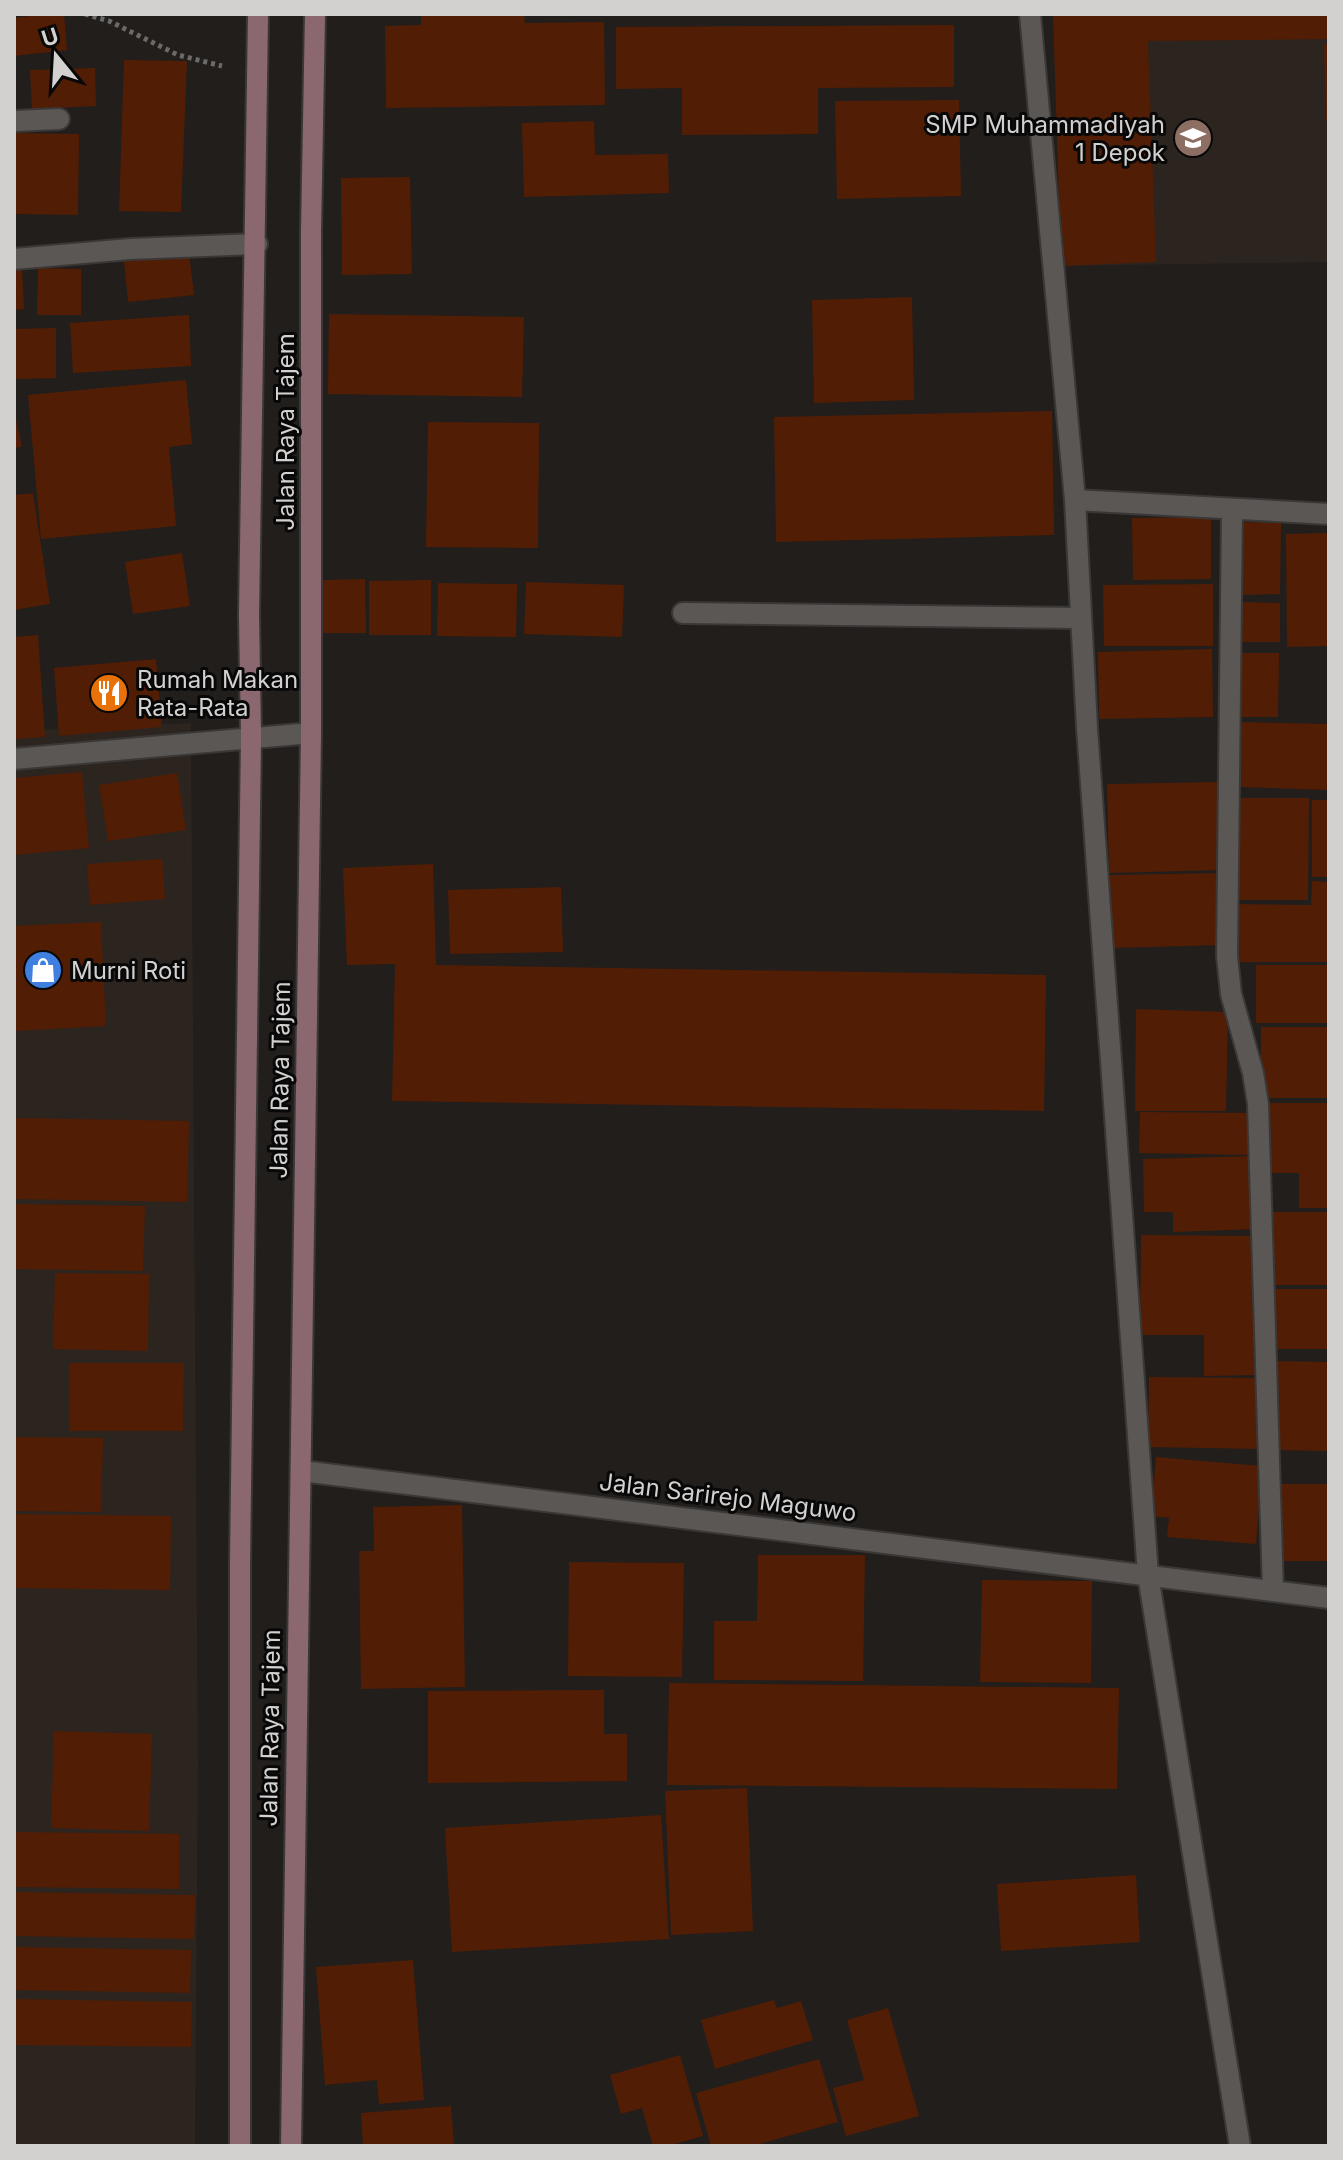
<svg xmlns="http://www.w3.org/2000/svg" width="1343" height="2160" font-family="Inter,sans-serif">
	<rect width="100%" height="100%" fill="#211e1c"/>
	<g fill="#2c241e">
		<polygon points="1054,14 1329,14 1329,262 1061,266"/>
		<polygon points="191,723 198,1765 195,2146 14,2146 14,731"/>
	</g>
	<g fill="#521d05">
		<polygon points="46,14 64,14 67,50 14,56 14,18"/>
		<polygon points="421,14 524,14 525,23 604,22 605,105 386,108 385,26 421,25"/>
		<polygon points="1053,14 1329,14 1329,39 1148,41 1156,262 1061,266"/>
		<polygon points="954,25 954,87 818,88 818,134 682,135 682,88 616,89 616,27"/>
		<polygon points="1324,44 1329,44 1329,120 1326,120"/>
		<polygon points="124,60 187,61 181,212 119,211"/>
		<polygon points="95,68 96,106 32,109 30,70"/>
		<polygon points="959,100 961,196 837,199 835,101"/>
		<polygon points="594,121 595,155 668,154 669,193 524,197 522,123"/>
		<polygon points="14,133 79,134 78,215 14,214"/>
		<polygon points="410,177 412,274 342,275 341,178"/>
		<polygon points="189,253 194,295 128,302 124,261"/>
		<polygon points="22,268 24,309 14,310 14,269"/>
		<polygon points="38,268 81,269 81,315 37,315"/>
		<polygon points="912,297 914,400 814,403 812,300"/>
		<polygon points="329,314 524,317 522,397 328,394"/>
		<polygon points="189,315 191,366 73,373 70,323"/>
		<polygon points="56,328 56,378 14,379 14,329"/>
		<polygon points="186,380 192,444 169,447 176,526 41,539 28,395"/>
		<polygon points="14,411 22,447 14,448"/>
		<polygon points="1052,411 1054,535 776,542 774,417"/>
		<polygon points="428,422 539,423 538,548 426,547"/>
		<polygon points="33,493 50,604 14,610 14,495"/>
		<polygon points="1211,517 1211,579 1133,580 1132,518"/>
		<polygon points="1237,522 1281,523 1280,594 1237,595"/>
		<polygon points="1329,533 1329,646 1287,647 1286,534"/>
		<polygon points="182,553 190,606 133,614 125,562"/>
		<polygon points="365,579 366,633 323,633 322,580"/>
		<polygon points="431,580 431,635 369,635 369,581"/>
		<polygon points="526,582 624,585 622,637 524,634"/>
		<polygon points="438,583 517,584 516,637 437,636"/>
		<polygon points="1213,584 1213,646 1104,646 1103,585"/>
		<polygon points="1240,602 1280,603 1280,642 1239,642"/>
		<polygon points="38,635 45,737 14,739 14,637"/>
		<polygon points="1212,649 1213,717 1099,719 1098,652"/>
		<polygon points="1234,653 1279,653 1278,717 1233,717"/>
		<polygon points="156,659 162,727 59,736 54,668"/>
		<polygon points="1240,722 1329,724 1329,790 1238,787"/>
		<polygon points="82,772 89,848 14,855 14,778"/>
		<polygon points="177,773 186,830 108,841 99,785"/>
		<polygon points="1219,782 1221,870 1109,873 1107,784"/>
		<polygon points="1233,798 1309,798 1308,900 1232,900"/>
		<rect x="1312" y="800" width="17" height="77"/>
		<polygon points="162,859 165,899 90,905 87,864"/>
		<polygon points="433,864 436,965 1046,975 1044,1111 392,1101 395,964 347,965 343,868"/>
		<polygon points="1221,873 1223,945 1111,948 1109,875"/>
		<polygon points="1312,881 1329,882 1329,962 1232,962 1233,904 1311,905"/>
		<polygon points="561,887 563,952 450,954 448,890"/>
		<polygon points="101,922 106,1026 15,1031 14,926"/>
		<rect x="1256" y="965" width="73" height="58"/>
		<polygon points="1136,1009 1228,1012 1226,1111 1135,1111"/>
		<rect x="1261" y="1027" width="68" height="71"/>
		<polygon points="1263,1103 1329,1103 1329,1208 1299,1208 1299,1173 1262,1173"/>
		<polygon points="1140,1112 1256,1113 1254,1155 1139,1153"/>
		<polygon points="14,1118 189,1121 187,1202 14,1199"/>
		<polygon points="1257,1156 1259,1229 1173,1232 1173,1212 1144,1212 1143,1159"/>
		<polygon points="14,1204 145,1206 143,1271 14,1269"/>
		<polygon points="1269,1212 1329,1212 1329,1285 1268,1285"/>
		<polygon points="1141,1235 1259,1236 1259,1375 1204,1376 1204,1335 1140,1335"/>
		<polygon points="55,1273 149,1274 148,1351 53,1349"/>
		<polygon points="1270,1289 1329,1289 1329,1349 1269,1349"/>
		<polygon points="1273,1361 1329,1362 1329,1451 1271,1450"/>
		<polygon points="69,1363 184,1363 183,1431 69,1431"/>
		<polygon points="1149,1377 1261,1378 1260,1449 1148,1447"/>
		<polygon points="16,1437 103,1438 101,1512 15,1511"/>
		<polygon points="1156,1457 1262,1466 1256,1544 1167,1537 1169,1518 1151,1516"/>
		<rect x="1276" y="1484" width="53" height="77"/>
		<polygon points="462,1505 465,1687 361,1689 359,1551 374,1551 373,1507"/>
		<polygon points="14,1514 171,1516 170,1590 14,1588"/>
		<polygon points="758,1555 865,1555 863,1681 714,1680 714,1621 757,1621"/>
		<polygon points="569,1562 684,1563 682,1677 568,1676"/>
		<polygon points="982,1580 1092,1581 1091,1683 980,1682"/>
		<polygon points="669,1683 1119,1688 1117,1789 667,1785"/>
		<polygon points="604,1690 604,1734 627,1734 627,1781 428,1783 428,1691"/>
		<polygon points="54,1731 152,1734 149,1831 51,1828"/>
		<polygon points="747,1788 753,1931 671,1935 665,1791"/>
		<polygon points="661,1815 669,1939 452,1952 445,1828"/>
		<polygon points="14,1832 179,1834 179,1889 14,1887"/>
		<polygon points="1136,1875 1140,1942 1001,1951 997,1884"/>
		<polygon points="14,1892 195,1895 194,1939 14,1936"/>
		<polygon points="14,1947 191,1950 190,1993 14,1990"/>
		<polygon points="413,1960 424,2100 379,2104 377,2080 325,2085 316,1967"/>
		<polygon points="14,1999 192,2002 191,2047 14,2045"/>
		<polygon points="774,2000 777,2008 801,2001 813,2040 715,2069 701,2020"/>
		<polygon points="888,2008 919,2116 846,2136 833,2088 864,2080 847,2020"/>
		<polygon points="680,2055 703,2136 668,2146 653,2146 642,2108 621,2114 610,2075"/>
		<polygon points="819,2059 838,2122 752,2146 711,2146 696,2093"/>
		<polygon points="451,2106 454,2146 363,2146 361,2113"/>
	</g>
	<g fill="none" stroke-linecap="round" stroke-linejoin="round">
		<defs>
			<polyline id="service" points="683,613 1081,618"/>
			<g id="minor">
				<polyline points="1030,14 1075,500 1087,728 1148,1575 1240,2146"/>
				<polyline points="14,121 59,119"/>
				<polyline points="14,259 130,249 257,244"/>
				<polyline points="1075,500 1329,514"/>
				<polyline points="1232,509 1227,956 1231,994 1253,1073 1258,1104 1273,1591"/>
				<polyline points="14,759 311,733"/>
				<polyline points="302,1471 1329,1598"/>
			</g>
			<g id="secondary">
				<polyline points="240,2146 240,1562 251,736 249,615 258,14"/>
				<polyline points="291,2146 311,733 311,232 315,14"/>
			</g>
		</defs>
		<use href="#service" stroke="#3a3837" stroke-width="24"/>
		<use href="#minor" stroke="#3a3837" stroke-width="24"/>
		<use href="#secondary" stroke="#3a3837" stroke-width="24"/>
		<polyline stroke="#6c6a68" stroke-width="5" stroke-dasharray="4 4" stroke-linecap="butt" points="85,14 109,21 178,55 222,66"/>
		<use href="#service" stroke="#5a5754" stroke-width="20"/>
		<use href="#minor" stroke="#5a5754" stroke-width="20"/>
		<use href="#secondary" stroke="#8b6870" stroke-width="20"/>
	</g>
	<defs>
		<symbol id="school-disc" viewBox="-11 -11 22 22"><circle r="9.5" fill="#8d6e63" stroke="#090808"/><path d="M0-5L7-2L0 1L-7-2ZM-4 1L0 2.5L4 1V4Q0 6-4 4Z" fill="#fff"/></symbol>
		<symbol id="restaurant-disc" viewBox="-11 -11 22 22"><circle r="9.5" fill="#e8710a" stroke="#090808"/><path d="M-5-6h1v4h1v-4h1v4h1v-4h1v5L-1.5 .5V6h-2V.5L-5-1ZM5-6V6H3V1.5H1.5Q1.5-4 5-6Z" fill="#fff"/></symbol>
		<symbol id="shop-disc" viewBox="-11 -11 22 22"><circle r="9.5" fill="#3f7fe0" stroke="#090808"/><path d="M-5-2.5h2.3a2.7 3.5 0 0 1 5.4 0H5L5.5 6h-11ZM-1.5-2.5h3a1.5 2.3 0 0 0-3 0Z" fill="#fff"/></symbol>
	</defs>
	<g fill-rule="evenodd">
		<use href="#school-disc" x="1171" y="116" width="44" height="44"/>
		<use href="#restaurant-disc" x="87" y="671" width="44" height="44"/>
		<use href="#shop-disc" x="21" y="948" width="44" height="44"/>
	</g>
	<g text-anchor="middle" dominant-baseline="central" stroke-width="6" stroke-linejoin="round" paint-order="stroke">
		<g font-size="24" fill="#d3d1d0" stroke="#090808" text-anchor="start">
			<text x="1165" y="124" text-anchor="end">SMP Muhammadiyah<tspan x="1165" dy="28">1 Depok</tspan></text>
			<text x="137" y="679">Rumah Makan<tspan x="137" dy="28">Rata-Rata</tspan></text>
			<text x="71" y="970">Murni Roti</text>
		</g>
		<g font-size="24" fill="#d3d1d0" stroke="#090808">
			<text transform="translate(285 432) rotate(-90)">Jalan Raya Tajem</text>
			<text transform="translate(280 1080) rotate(-89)">Jalan Raya Tajem</text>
			<text transform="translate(728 1497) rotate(7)">Jalan Sarirejo Maguwo</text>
			<text transform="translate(270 1728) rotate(-89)">Jalan Raya Tajem</text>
		</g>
	</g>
	<rect width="1343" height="2160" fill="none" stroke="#d3d1d0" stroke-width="32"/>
	<g transform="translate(56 56) rotate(342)" stroke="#090808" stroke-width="6" paint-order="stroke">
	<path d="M0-6L14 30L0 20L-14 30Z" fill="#d3d1d0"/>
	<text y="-12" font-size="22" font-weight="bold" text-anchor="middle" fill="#d3d1d0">U</text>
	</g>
</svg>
